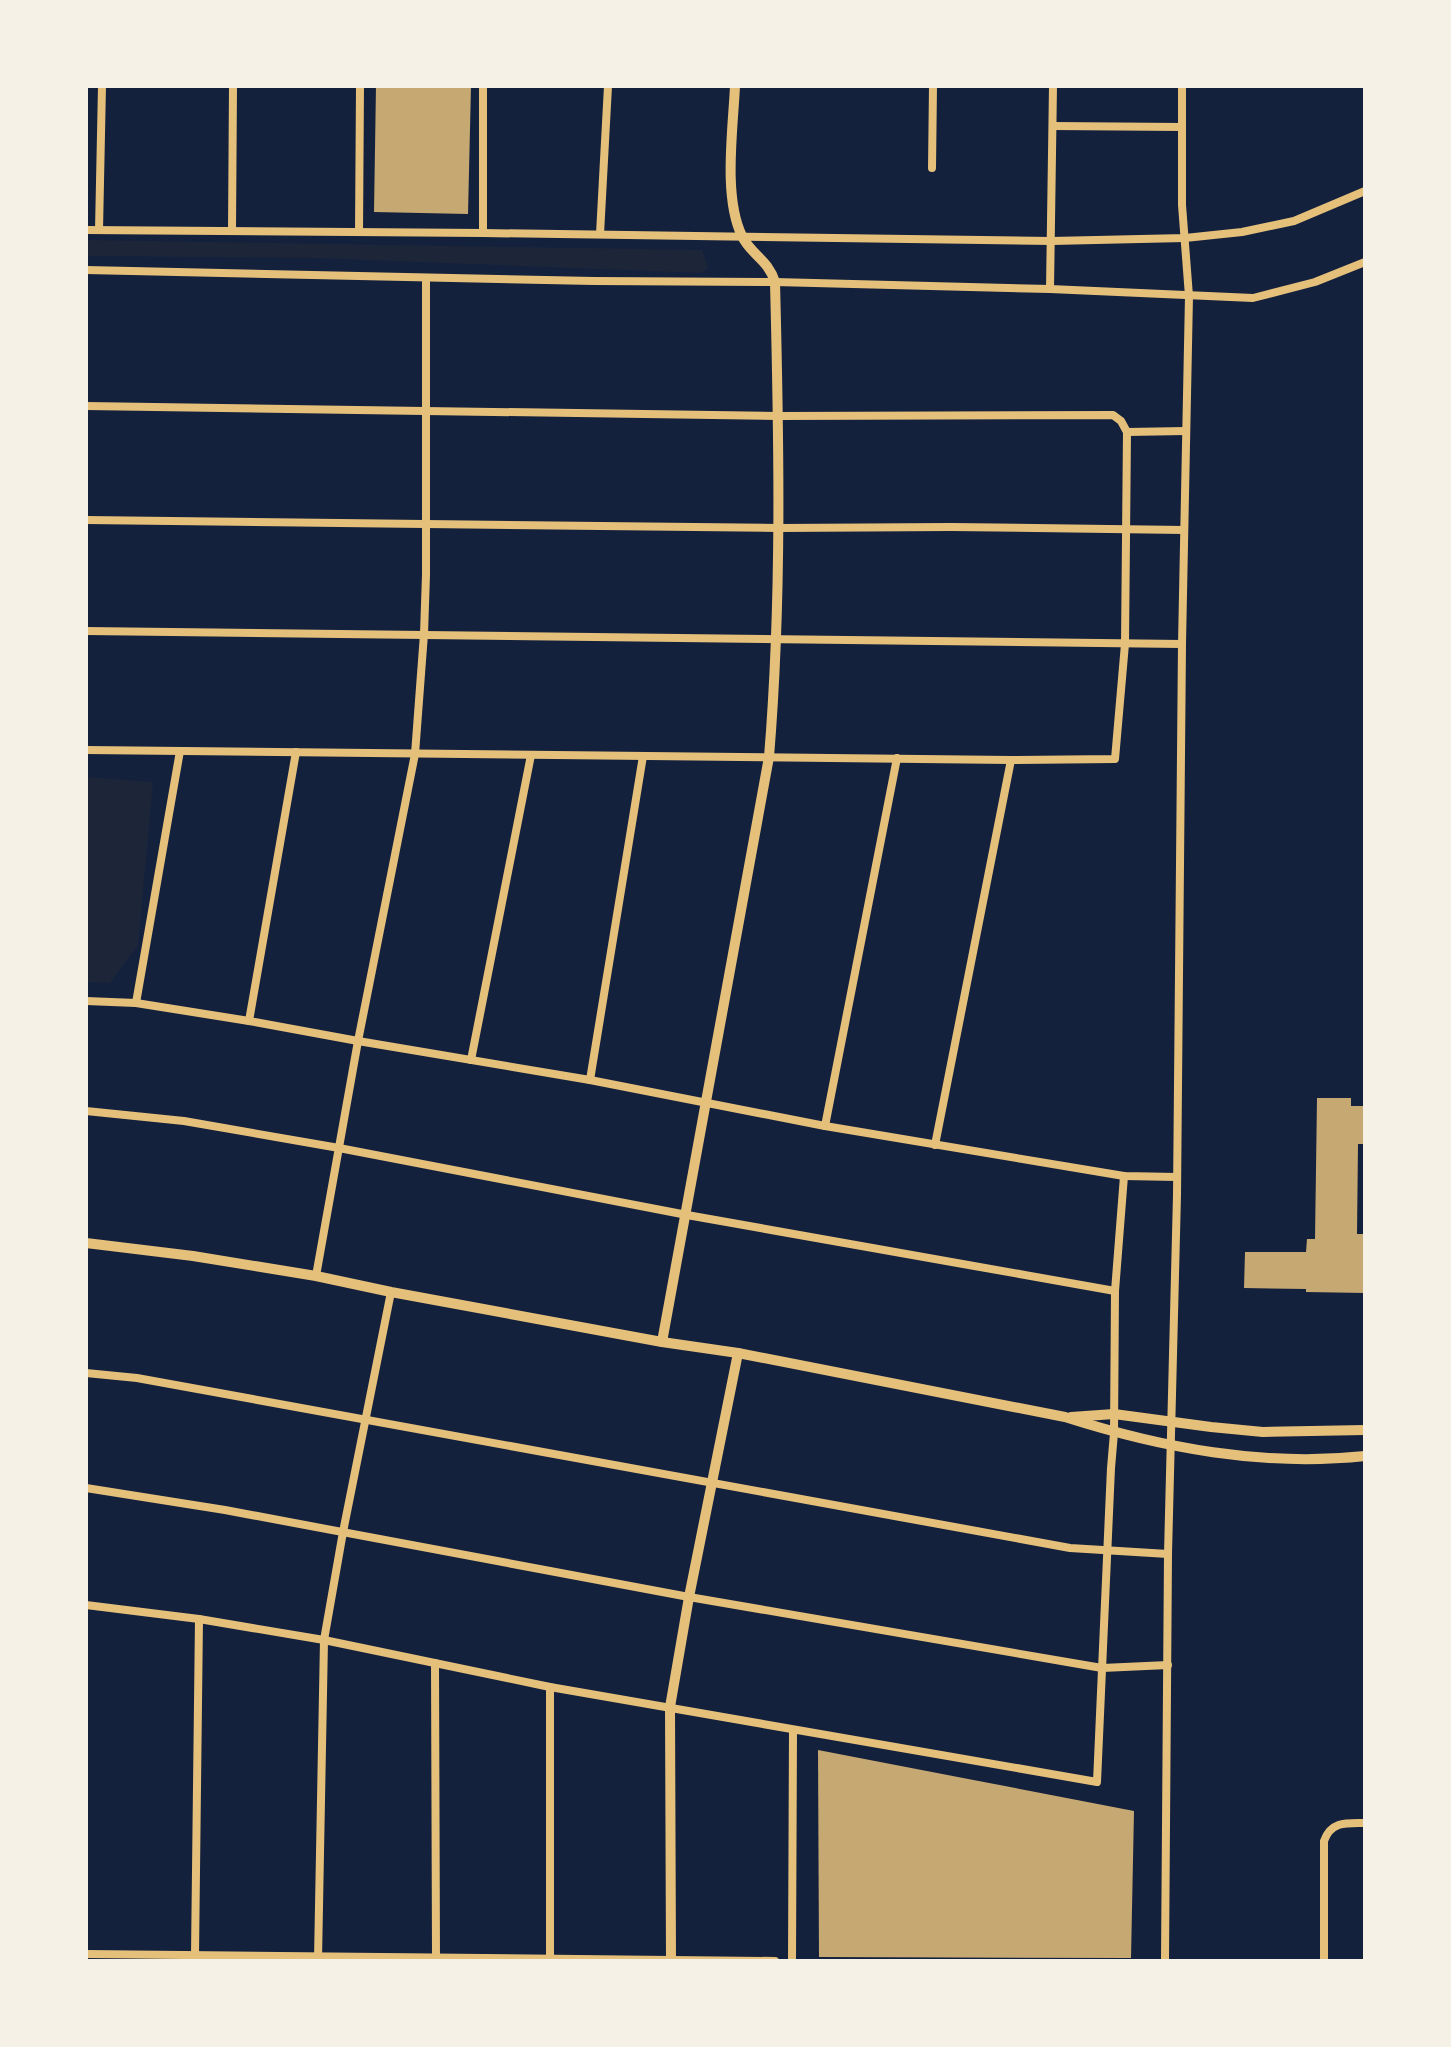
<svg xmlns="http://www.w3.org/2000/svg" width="1451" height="2047" font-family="'Noto Sans',sans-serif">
	<rect width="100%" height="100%" fill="#14213d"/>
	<g fill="#1d2539">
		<polygon points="86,240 702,250 708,268 701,273 316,258 86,256"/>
		<polygon points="86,777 153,782 138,945 110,983 86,982"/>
	</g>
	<g fill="#c6a872">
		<polygon points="376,86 471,86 468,214 374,212"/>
		<polygon points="1317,1098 1351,1098 1351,1106 1365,1106 1365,1144 1358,1144 1357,1234 1365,1234 1365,1293 1306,1292 1306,1289 1244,1288 1245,1252 1306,1252 1307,1239 1315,1239"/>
		<polygon points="818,1750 1134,1811 1131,1958 819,1957"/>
	</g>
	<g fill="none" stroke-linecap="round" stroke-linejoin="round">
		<g stroke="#e5c07b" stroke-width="8">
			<polyline points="1053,126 1182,127"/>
			<polyline points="932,168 933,86"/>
			<polyline points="86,230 483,233 1051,241 1185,238 1242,232 1294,221 1365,191"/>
			<polyline points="99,230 102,86"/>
			<polyline points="232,230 233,86"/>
			<polyline points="359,232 360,86"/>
			<polyline points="483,233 483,86"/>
			<polyline points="600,234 608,86"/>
			<polyline points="86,270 594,281 775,282 1050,289 1253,298 1315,282 1365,262"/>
			<polyline points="1050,289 1053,86"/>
			<polyline points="86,406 778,416 1113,415 1121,421 1127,432 1125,644 1115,759 1011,760 86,750"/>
			<polyline points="1127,432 1186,431"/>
			<polyline points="86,520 778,528 951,527 1184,530"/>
			<polyline points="86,631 1182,644"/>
			<polyline points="86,1001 136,1003 249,1021 358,1041 590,1080 825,1126 1124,1176 1177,1177"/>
			<polyline points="136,1003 180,751"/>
			<polyline points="249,1021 296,752"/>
			<polyline points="471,1060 531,755"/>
			<polyline points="590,1080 643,756"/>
			<polyline points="86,1111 184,1121 339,1148 687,1215 1115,1291"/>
			<polyline points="825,1126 897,758"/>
			<polyline points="935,1145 1011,760"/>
			<polyline points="316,1276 358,1041 415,754 424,634 426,575 426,279"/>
			<polyline points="86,1373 137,1378 1070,1548 1168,1554"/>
			<polyline points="86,1488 225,1510 689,1597 1102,1668 1168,1665"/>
			<polyline points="86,1605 199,1619 324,1640 550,1687 1097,1782 1111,1468 1114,1433 1115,1291 1124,1176"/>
			<polyline points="435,1663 436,1957"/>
			<polyline points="550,1687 550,1958"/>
			<polyline points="86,1954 775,1961"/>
			<polyline points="195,1955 199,1619"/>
			<polyline points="318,1960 324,1640 343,1532 391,1292"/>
			<polyline points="792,1961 793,1730"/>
			<polyline points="1165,1961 1168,1554 1177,1195 1182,644 1189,296 1182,205 1182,86"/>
			<path d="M 1324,1961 L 1324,1841 C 1331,1821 1347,1823 1365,1823"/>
		</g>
		<g stroke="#e5c07b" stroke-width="10">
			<path d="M 86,1243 L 193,1256 L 316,1276 L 391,1292 L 662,1342 L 738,1353 L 1065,1417 C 1162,1448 1263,1467 1365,1456"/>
			<path d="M 662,1342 L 769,757 C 782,599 779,440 775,282 C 768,259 751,255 742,236 C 723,197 733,130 735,86"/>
			<polyline points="1071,1417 1114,1414 1211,1427 1263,1432 1365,1430"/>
			<polyline points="671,1961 670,1707 689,1597 738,1353"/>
		</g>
	</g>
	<rect width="1451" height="2047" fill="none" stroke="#f6f1e7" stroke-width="176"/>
</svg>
